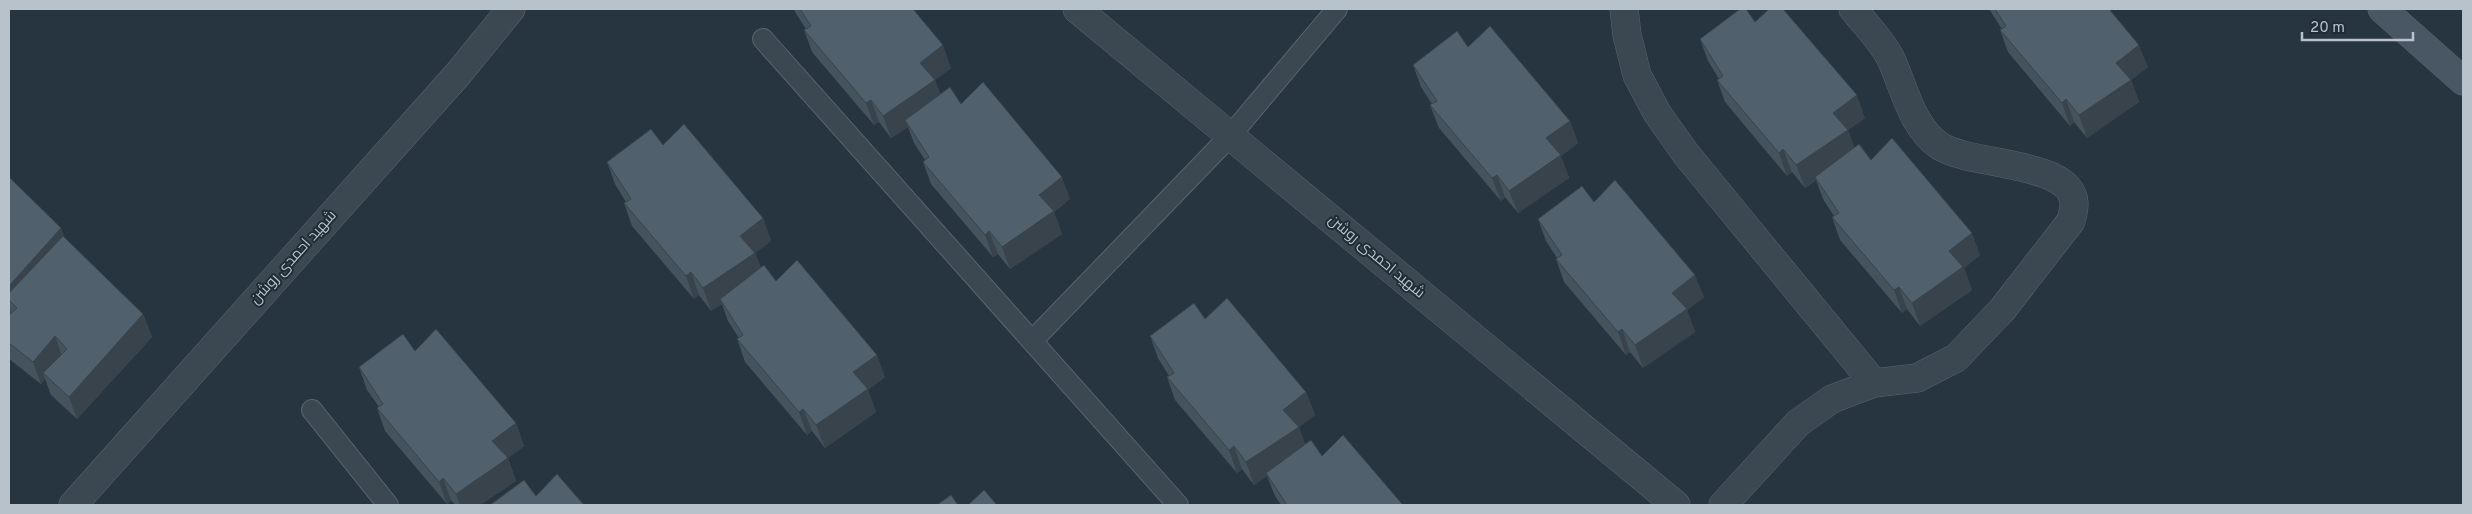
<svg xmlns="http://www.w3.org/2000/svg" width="2472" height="514" font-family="Overpass,Cairo,sans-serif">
	<rect width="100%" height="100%" fill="#273541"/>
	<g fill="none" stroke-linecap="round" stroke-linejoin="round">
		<defs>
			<g id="service">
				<polyline points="763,39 1178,505"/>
				<polyline points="1033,340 1230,136 1337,9"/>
				<polyline points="312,410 388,505"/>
			</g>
			<g id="minor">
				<polyline points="1077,9 1676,505"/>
				<polyline points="1624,9 1627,35 1637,75 1657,113 1686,154 1874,383"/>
				<polyline points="73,505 458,74 511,9"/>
				<path d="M 1723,505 L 1798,423 L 1832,399 L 1874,383 L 1917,378 L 1956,358 L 2002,310 L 2071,221 C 2073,213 2076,203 2072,195 C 2060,162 1970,165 1940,146 C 1911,127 1904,86 1890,57 C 1881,40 1865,24 1853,9"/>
			</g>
			<polyline id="secondary" points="2382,9 2463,81"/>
		</defs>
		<use href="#service" stroke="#59656e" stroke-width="22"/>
		<use href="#minor" stroke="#59656e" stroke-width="29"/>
		<use href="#secondary" stroke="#59656e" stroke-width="29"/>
		<use href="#service" stroke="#3b4751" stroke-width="20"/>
		<use href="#minor" stroke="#3b4751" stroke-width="28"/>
		<use href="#secondary" stroke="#495664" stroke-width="28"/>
	</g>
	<g fill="#45535d">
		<polygon points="794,9 913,9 951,68 935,80 940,94 961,104 1070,199 1054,212 1062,234 1010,269 998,254 993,257 931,184 923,162 925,160 914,143 908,127 891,138 879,122 874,125 812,52 804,30 806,29 795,12"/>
		<polygon points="1989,9 2109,9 2148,67 2131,80 2139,102 2087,138 2074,122 2070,126 2008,52 2000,30 2002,29"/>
		<polygon points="1755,22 1865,118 1848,130 1854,147 1871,160 1980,255 1964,268 1972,290 1920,326 1907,309 1902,313 1840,240 1832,217 1834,216 1823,199 1816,180 1805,188 1792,172 1787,176 1725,102 1717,80 1719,79 1708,61 1700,39"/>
		<polygon points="1468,47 1570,121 1578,143 1561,156 1569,178 1518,213 1505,197 1501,201 1439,128 1430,105 1432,104 1421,87 1413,65"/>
		<polygon points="663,145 763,218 771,241 755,253 761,268 776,281 885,377 868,390 876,412 825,448 812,431 807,435 745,362 737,339 739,338 728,321 722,304 711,311 699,295 694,299 632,226 624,203 626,202 615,184 607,162"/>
		<polygon points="9,177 61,228 64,237 143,314 152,337 77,419 51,395 45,379 41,384 9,359"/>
		<polygon points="1594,202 1704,297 1687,310 1695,332 1643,368 1630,352 1626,355 1564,282 1556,259 1557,258 1546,241 1538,219"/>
		<polygon points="1205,319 1306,392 1315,415 1299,427 1305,444 1322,456 1403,505 1281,505 1275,496 1267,476 1254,485 1242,469 1237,473 1175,400 1167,377 1169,376 1158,358 1150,336"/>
		<polygon points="415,351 516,423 524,446 508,458 516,481 480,505 455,505 451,500 447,504 385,431 377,408 379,407 367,390 359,367"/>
	</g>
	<g fill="#38434c">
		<polygon points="943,45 951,68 935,80 944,102 905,120 908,127 891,138 883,116 920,63"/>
		<polygon points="2139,45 2148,67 2131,80 2139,102 2087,138 2079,115 2116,63"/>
		<polygon points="1857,95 1865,118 1848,130 1856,152 1815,177 1816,180 1805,188 1796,165 1833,113"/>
		<polygon points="2066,99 2074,122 2070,126 2062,103"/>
		<polygon points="871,100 879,122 874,125 866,103"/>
		<polygon points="1570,121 1578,143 1561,156 1569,178 1518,213 1509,191 1546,138"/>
		<polygon points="1783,149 1792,172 1787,176 1779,153"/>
		<polygon points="1497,175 1505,197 1501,201 1492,178"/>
		<polygon points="1062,177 1070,199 1054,212 1062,234 1010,269 1002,247 1039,195"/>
		<polygon points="763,218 771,241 755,253 764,275 720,299 722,304 711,311 703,288 740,236"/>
		<polygon points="61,228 69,250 9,300 9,286"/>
		<polygon points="989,231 998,254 993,257 985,235"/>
		<polygon points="1972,233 1980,255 1964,268 1972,290 1920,326 1912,303 1949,251"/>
		<polygon points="691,272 699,295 694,299 686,276"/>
		<polygon points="1695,275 1704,297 1687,310 1695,332 1643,368 1635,345 1672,293"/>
		<polygon points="1899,287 1907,309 1902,313 1894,290"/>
		<polygon points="9,306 12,314 9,317"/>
		<polygon points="143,314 152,337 77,419 69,397"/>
		<polygon points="1622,329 1630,352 1626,355 1618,332"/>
		<polygon points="55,336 63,359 43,373 45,379 41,384 33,362"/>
		<polygon points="877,355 885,377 868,390 876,412 825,448 816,425 853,372"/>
		<polygon points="1306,392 1315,415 1299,427 1307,449 1266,473 1267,476 1254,485 1246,462 1283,410"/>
		<polygon points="803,409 812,431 807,435 799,412"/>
		<polygon points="516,423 524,446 508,458 516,481 480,505 460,505 456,494 492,441"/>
		<polygon points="1234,446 1242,469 1237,473 1229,450"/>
		<polygon points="443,478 451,500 447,504 439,482"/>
	</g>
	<g fill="#50606c" stroke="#38434c">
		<polygon points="800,9 913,9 943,45 920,63 935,80 883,116 871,100 866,103 804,30 811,26"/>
		<polygon points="1740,9 1746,9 1755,22 1769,9 1783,9 1857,95 1833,113 1848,130 1796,165 1783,149 1779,153 1717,80 1723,76 1700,39"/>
		<polygon points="1995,9 2109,9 2139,45 2116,63 2131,80 2079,115 2066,99 2062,103 2000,30 2006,26"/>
		<polygon points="1490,26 1570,121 1546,138 1561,155 1509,191 1497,175 1492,178 1430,105 1437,101 1413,65 1457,31 1468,47"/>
		<polygon points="983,82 1062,177 1039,195 1054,211 1002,247 989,231 985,235 923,162 929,157 905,120 950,87 961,104"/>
		<polygon points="684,124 763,218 740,236 755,253 703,288 691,272 686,276 624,203 631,199 607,162 651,129 663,145"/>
		<polygon points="1892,138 1972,233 1949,251 1963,267 1912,303 1899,287 1894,290 1832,217 1839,213 1815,177 1859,144 1871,160"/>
		<polygon points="9,177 61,228 9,286"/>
		<polygon points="1615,180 1695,275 1672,293 1687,309 1635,345 1622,329 1618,332 1556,259 1562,255 1538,219 1582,186 1594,202"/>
		<polygon points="63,236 143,314 69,397 43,373 67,349 55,336 33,362 9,343 9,315 17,308 9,300 9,293"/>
		<polygon points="797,260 877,355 853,372 868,389 816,425 803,409 799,412 737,339 743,335 720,299 764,265 776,281"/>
		<polygon points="1227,298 1306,392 1283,410 1299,427 1246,462 1234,446 1229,450 1167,377 1174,373 1150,336 1194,303 1205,319"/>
		<polygon points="436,329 516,423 492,441 508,458 456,494 443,478 439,482 377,408 383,404 359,367 403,334 415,351"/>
		<polygon points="1343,435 1403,505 1287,505 1266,473 1311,440 1322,456"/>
		<polygon points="557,474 584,505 490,505 524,480 536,496"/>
		<polygon points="984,490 997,505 968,505"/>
		<polygon points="951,495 958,505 937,505"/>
	</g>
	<g text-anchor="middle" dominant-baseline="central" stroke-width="4" stroke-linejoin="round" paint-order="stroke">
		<g font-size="15" fill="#b8c2cb" stroke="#202c36">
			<text transform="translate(1376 257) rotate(40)">شهید احمدی روشن</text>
			<text transform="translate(294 258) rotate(-48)">شهید احمدی روشن</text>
		</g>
	</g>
	<rect width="2472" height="514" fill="none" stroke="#b8c2cb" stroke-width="20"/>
	<path d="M2302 32v8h111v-8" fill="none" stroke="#b8c2cb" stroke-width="2.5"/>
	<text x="2310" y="32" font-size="15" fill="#b8c2cb" stroke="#202c36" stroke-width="4" paint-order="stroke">20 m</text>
</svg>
